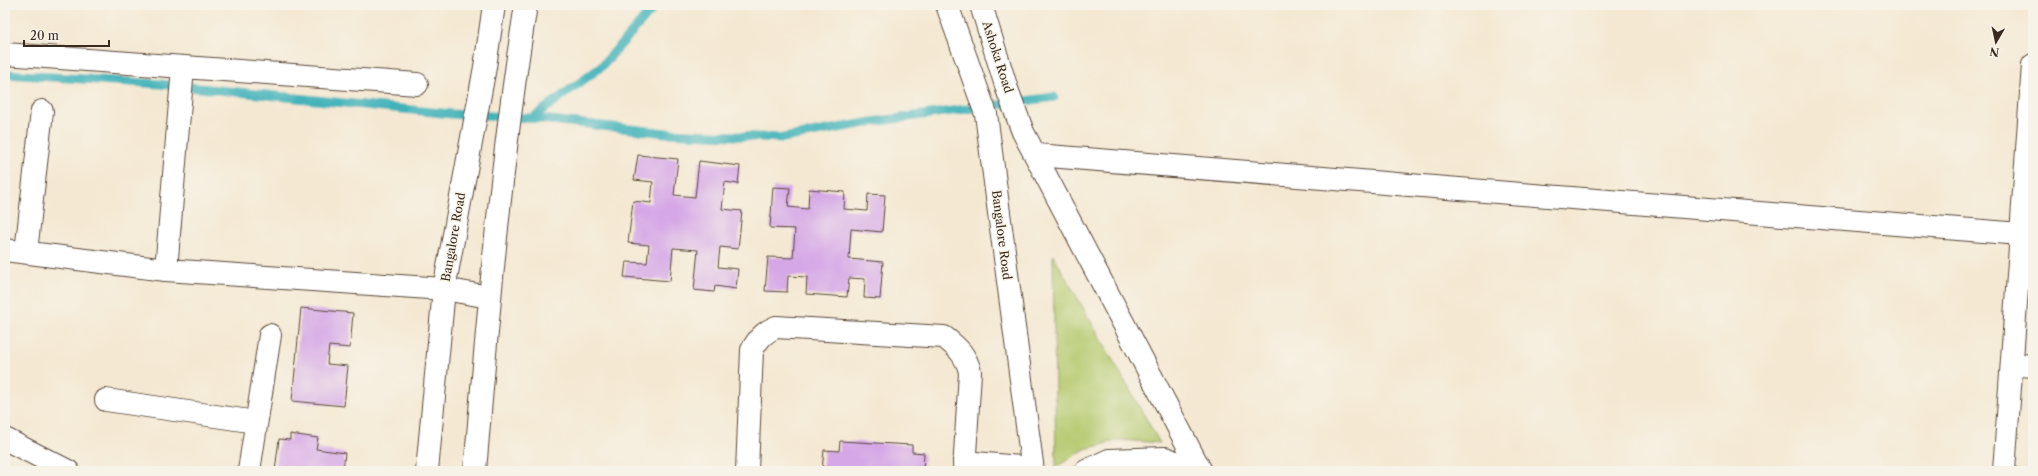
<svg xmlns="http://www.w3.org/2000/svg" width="2038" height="476" font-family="'Libre Caslon Text',serif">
	<rect width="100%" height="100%" fill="#f7f3e8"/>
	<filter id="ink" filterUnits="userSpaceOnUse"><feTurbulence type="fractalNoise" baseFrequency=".025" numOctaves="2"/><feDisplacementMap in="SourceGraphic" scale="8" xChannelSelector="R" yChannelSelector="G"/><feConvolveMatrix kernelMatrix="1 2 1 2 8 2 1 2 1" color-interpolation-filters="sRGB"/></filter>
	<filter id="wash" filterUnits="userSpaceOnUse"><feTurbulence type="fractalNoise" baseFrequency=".012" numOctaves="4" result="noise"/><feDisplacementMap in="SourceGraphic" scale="16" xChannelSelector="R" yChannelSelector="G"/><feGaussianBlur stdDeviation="0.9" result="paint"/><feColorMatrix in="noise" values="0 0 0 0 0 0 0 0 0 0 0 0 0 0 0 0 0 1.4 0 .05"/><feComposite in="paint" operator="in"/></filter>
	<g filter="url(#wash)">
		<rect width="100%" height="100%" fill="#f4e8d2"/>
		<polygon fill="#b4c96d" stroke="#787a46" points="1053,255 1160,443 1120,440 1085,449 1056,467"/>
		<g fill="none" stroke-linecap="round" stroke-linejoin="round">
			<g stroke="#43b3ba" stroke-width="9">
				<polyline points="5,74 160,84 451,114 532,118 666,133 783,138 872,122 1054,97"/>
				<polyline points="532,118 601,67 656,5"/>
			</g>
		</g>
		<g id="blocks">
			<g fill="#d5a7e7">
				<polygon points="638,155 678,159 674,195 695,197 699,161 740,166 738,184 725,182 722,209 742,211 738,249 720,247 718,267 738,269 736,289 715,286 714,292 694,290 698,250 673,248 670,281 624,277 626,262 647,263 649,245 628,243 633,201 651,203 653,182 634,180"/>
				<polygon points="773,187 790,188 788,207 808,209 809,189 845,192 844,209 867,211 868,194 885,195 882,232 851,229 849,259 883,262 880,299 864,298 865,279 849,278 847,297 806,294 807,277 788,276 787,292 765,291 768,257 793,258 795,229 770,228"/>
				<polygon points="301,308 353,313 350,348 329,346 327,364 348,366 344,406 292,401"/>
				<polygon points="290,434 318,438 316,449 345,453 343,471 275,471 279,439 290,440"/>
				<polygon points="840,441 912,445 912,452 924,453 923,471 822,471 824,450 839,451"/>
			</g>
		</g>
	</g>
	<g filter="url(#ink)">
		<use href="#blocks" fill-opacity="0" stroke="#574639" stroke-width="1"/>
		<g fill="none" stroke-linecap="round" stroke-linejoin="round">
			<defs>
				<g id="minor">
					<polyline points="5,54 417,84"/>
					<polyline points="1036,155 2033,235"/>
					<polyline points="5,250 166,270 444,289 489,297"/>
					<polyline points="26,252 42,111"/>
					<polyline points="166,270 183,67"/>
					<polyline points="2012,364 2033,366"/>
					<polyline points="106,400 256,422"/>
					<polyline points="5,439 68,471"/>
					<polyline points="964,462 1032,468"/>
					<polyline points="249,471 270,335"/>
					<path d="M 747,471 L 752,350 C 758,339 764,332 776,327 L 944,337 C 958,348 966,355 970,372 L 964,471"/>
					<polyline points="2004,471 2033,65"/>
				</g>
				<g id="major">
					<polyline points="947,5 986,114 1033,471"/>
					<polyline points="981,5 1007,89 1023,132 1201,471"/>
					<polyline points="427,471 444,289 485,67 494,5"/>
					<path d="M 475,471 C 488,315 501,159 526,5"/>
					<polyline points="1086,471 1109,460 1165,458 1199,471"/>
				</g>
			</defs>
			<use href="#minor" stroke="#574639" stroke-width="24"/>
			<use href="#major" stroke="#574639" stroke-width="24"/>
			<use href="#minor" stroke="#fff" stroke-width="22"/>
			<use href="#major" stroke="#fff" stroke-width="22"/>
		</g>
	</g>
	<g text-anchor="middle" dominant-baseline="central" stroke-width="3" stroke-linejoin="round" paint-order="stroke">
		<g font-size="12" fill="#3b2a1e" stroke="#f7f3e8">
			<text transform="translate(998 57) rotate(72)">Ashoka Road</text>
			<text transform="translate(1002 235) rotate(83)">Bangalore Road</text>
			<text transform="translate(453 237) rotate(-80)">Bangalore Road</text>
		</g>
	</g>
	<rect width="2038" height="476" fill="none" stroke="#f7f3e8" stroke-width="20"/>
	<g transform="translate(1996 42) rotate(189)" stroke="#f7f3e8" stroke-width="3" paint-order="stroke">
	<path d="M0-3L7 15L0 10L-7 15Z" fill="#3b2a1e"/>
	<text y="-6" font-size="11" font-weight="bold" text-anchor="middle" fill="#3b2a1e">N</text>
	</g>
	<path d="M24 40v6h85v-6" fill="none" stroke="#3b2a1e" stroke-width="2"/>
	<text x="30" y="40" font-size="12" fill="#3b2a1e" stroke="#f7f3e8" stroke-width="3" paint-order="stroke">20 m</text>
</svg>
